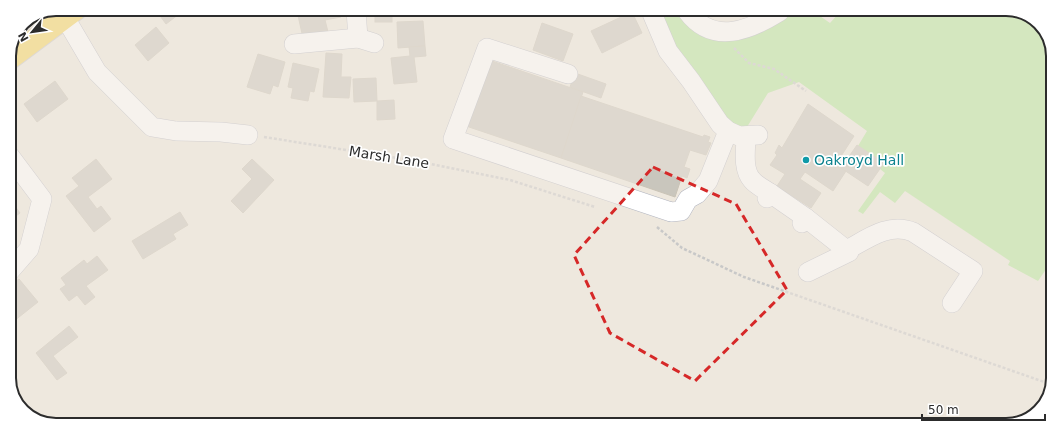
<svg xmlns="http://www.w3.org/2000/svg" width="1062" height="434" font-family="'DejaVu Sans',sans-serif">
	<rect width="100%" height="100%" fill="#eee8de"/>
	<polygon fill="#b3e799" points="656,11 678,11 688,26 779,22 791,12 814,12 830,23 840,12 847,12 852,16 855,12 1024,13 1043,28 1053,53 1051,262 1038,281 1008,265 1010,261 905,191 895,203 880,192 863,214 858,211 885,173 880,169 884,163 858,146 867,131 799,82 768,93 747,127 741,129 732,125 667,40"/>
	<g fill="#c9c6bd" stroke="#cac4b7">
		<polygon points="155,9 181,9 183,11 166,24"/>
		<polygon points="302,10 339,10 341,17 325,20 328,32 303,38 297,11"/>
		<rect x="375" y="10" width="17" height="12"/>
		<polygon points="632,12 642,33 602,53 591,31"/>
		<polygon points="423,21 425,46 398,48 397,22"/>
		<polygon points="542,23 573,34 563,61 533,50"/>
		<polygon points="156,27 169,43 148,61 135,45"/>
		<polygon points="425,46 426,56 414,57 417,82 394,84 391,58 410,56 409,47"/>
		<polygon points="326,53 342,54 341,77 351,77 349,98 323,97"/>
		<polygon points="258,54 285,62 278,87 273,85 270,94 247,87"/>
		<polygon points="489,60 583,92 561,158 466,126"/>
		<polygon points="293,63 319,69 314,92 310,91 308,101 291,98 293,88 288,87"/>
		<polygon points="575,73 606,84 601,98 570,87"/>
		<polygon points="376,78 377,101 354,102 353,79"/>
		<polygon points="55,81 68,99 37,122 24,104"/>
		<polygon points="581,96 703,137 704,135 710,137 708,142 711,143 706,155 690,150 684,167 690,169 687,178 682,176 675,197 561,158"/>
		<polygon points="394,100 395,119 377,120 377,101"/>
		<polygon points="808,104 854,136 836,164 846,171 833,191 805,172 800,179 821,193 811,208 777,186 785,174 770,165 777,155 775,153 779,145 782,148"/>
		<polygon points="857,145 884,163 868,186 841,168"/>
		<polygon points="96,159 112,179 88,197 97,209 101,206 111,219 94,232 66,196 79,186 72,178"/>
		<polygon points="252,159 274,180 243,213 231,201 252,179 242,169"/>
		<polygon points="9,198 20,213 9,221"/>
		<polygon points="180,212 188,225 173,234 176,239 143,259 132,241"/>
		<polygon points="97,256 108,270 86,286 95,297 85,305 77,295 69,301 60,289 66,285 61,278 84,260 87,264"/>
		<polygon points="19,279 38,302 14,321 9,315 9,286"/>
		<polygon points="69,326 78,337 53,356 67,373 57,380 36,353"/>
	</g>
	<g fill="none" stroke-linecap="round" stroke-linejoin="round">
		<defs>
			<g id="minor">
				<polyline points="60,9 97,72 152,127 176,131 221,132 248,135"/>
				<polyline points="356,10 358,38"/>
				<polyline points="651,11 668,51 691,81 720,124 728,131 739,136 758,135"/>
				<path d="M 687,11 C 713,46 750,30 779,12"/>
				<polyline points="294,44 358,38 374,43"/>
				<polyline points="568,74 487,48 453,139 671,212 681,211 688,199 697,194 708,181 728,131"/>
				<path d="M 746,136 C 746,149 742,169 752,180 C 756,185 764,189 770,193 L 767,198"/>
				<polyline points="9,155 42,199 29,249 9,272"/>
				<polyline points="770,193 806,218 802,223"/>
				<polyline points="806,218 849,252 808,272"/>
				<path d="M 847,250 C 867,239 889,222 913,232 L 973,271 L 952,303"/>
			</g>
			<polyline id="major" points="9,59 76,9"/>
		</defs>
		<use href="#minor" stroke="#b2b5c0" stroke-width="20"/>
		<use href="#major" stroke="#c8c8c8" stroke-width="24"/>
		<g stroke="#c8c8c8" stroke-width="2.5" stroke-dasharray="3 2" stroke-linecap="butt">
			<polyline points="734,48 749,63 774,69 806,91"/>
			<polyline points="264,137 416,161 510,180 595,207"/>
			<polyline points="657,227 682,248 744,277 1050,384"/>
		</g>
		<use href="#minor" stroke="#fff" stroke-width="19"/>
		<use href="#major" stroke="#f7d45a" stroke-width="22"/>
	</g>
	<path d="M0 0H1062V434H0ZM 653,167 L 736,204 L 787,290 L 695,381 L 610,333 L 574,255 Z" fill="#eee8de" fill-opacity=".55" fill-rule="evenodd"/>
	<path fill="none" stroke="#d62828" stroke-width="3" stroke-dasharray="8 5" stroke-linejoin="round" d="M 653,167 L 736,204 L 787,290 L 695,381 L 610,333 L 574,255 Z"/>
	<circle fill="#0f9aa8" stroke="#fff" stroke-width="1.5" cx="806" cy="160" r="4"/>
	<g text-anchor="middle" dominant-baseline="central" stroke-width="3.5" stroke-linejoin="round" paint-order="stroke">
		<g font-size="14" fill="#2c2c2c" stroke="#fff">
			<text transform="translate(389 157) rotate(9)">Marsh Lane</text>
		</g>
		<g font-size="14" fill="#0d838f" stroke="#fff" text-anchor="start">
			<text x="814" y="160">Oakroyd Hall</text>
		</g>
	</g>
	<path d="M0 0H1062V434H0ZM56 16H1006A40 40 0 0 1 1046 56V378A40 40 0 0 1 1006 418H56A40 40 0 0 1 16 378V56A40 40 0 0 1 56 16Z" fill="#fff" fill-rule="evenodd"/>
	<path fill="none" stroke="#2c2c2c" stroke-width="2" d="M56 16H1006A40 40 0 0 1 1046 56V378A40 40 0 0 1 1006 418H56A40 40 0 0 1 16 378V56A40 40 0 0 1 56 16Z"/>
	<g transform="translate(32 32) rotate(241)" stroke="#ffffff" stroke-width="3" paint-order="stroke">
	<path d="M0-3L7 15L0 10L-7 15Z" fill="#2c2c2c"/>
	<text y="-6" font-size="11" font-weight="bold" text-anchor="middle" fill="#2c2c2c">N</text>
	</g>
	<path d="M922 414v6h123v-6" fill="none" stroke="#2c2c2c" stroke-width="2"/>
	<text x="928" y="414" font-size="12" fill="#2c2c2c" stroke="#ffffff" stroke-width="3" paint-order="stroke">50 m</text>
</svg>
